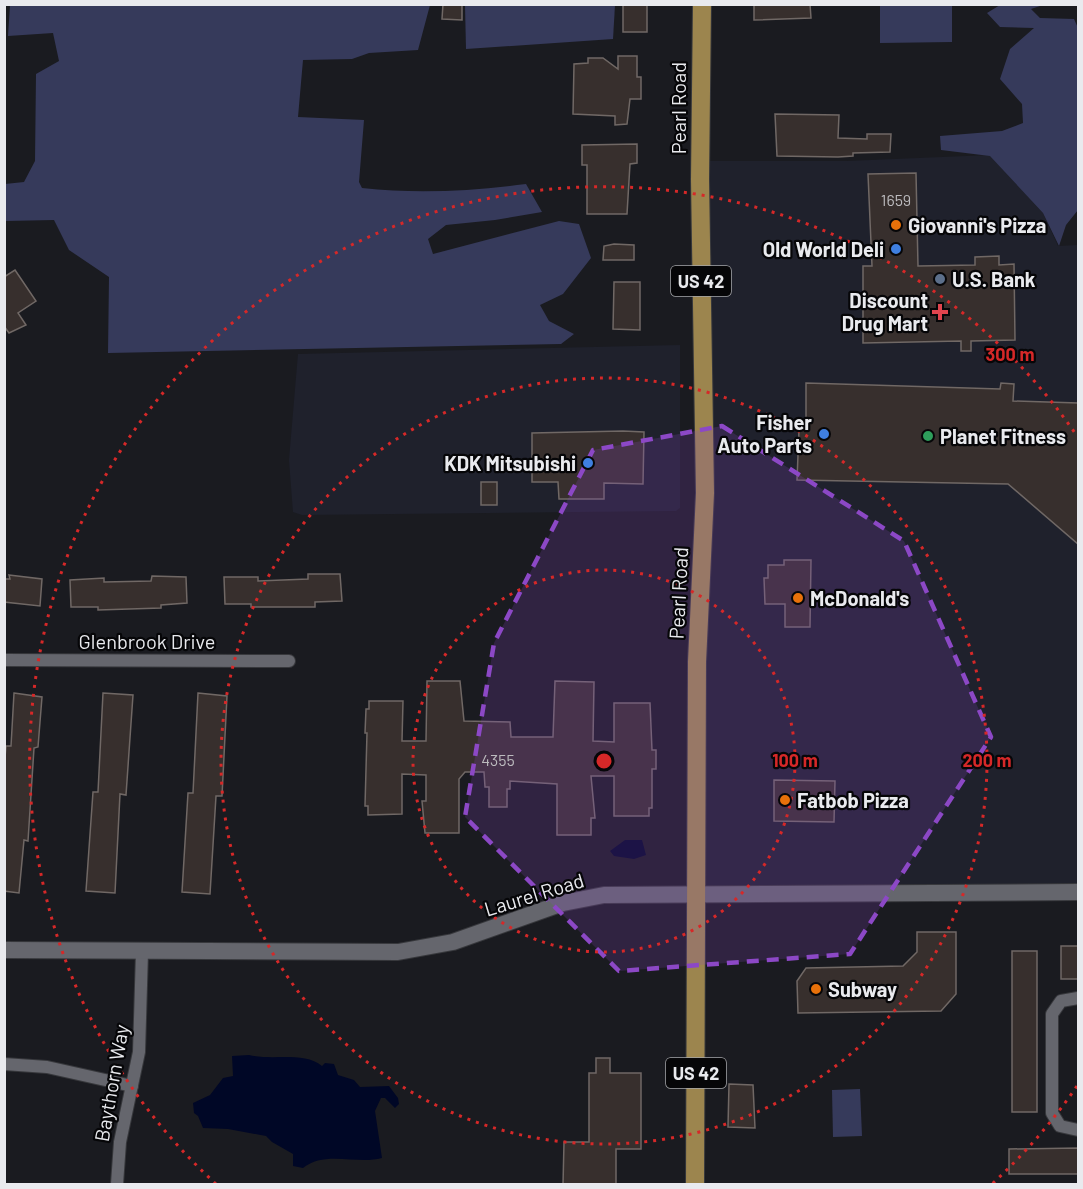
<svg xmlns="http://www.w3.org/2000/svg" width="1083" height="1189" font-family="Barlow,sans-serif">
	<rect width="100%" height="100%" fill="#1a1b20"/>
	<g fill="#1f212c">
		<polygon points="990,155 1043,213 1058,246 1078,245 1078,893 698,894 700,161 847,161"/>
		<polygon points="680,345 680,508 676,511 302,515 293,512 289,460 298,354"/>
	</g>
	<g fill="#363a5b">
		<path d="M 10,5 L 430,5 L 418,50 L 369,53 L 352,59 L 303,60 L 298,117 L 364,120 L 359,182 L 362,188 C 418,194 471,191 526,184 L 542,212 L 495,220 L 446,225 L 428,239 L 433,254 L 559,221 L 579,224 L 591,258 L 563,294 L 540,305 L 549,321 L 574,334 L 561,344 L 108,353 L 109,277 L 69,250 L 54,220 L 5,221 L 5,184 L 24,182 L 35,161 L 36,74 L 59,61 L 53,33 L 8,36 Z"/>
		<polygon points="465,5 615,5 613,39 466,49"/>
		<polygon points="880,5 952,5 952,42 880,43"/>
		<polygon points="1000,5 1043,5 1031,9 1040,18 1074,19 1078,28 1078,210 1066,225 1059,246 1043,213 990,156 941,150 940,136 1002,131 1023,123 1022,104 1000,79 1010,49 1034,28 1000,27 987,13"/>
		<polygon points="860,1089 862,1136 833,1137 832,1090"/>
	</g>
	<g fill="#000726">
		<polygon points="625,840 642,840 646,855 634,859 614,856 610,851"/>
		<path d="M 249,1055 C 272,1061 304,1051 322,1066 L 325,1063 L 334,1064 L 338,1075 L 354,1080 L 360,1087 L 389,1086 L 398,1098 L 399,1104 L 395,1108 L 385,1098 L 381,1098 L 375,1111 L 382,1158 C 357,1165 325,1150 303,1168 L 293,1166 L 293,1154 L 272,1142 L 266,1136 L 228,1129 L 203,1128 L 198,1116 L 194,1113 L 193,1103 L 210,1095 L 223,1078 L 233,1076 L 232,1056 Z"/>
	</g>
	<g fill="#372f2d" stroke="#706865" stroke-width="1.5">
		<polygon points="443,4 462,4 462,20 442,19"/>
		<rect x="623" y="4" width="24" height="28"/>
		<polygon points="754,4 810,4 811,18 754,20"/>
		<polygon points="618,56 637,56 637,77 641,77 641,99 630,99 627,124 615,125 615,116 573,114 574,64 588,63 588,58 603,58 618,69"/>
		<polygon points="775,114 839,115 838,138 867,139 867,134 891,134 890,152 853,153 853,156 838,157 777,156"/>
		<polygon points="637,144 637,163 630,164 627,214 587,214 587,165 582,165 582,145"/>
		<polygon points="916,173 918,266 975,265 975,257 999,256 999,265 1014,264 1015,340 971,341 971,351 961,351 961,341 863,343 863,266 872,266 868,174"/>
		<polygon points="614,244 634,245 634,260 603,260 604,246"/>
		<polygon points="15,270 36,301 18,313 26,325 9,333 4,326 4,277"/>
		<polygon points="614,282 640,282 640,330 613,329"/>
		<polygon points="806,383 1000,389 1001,383 1014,384 1013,401 1078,403 1078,544 1008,484 797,480 799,430 806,430"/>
		<polygon points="623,431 644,432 643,484 604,483 604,499 559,499 558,482 532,482 532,433"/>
		<rect x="481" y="482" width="16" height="23"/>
		<polygon points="784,560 811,560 810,627 785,627 785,604 765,604 764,578 768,578 768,565 784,565"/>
		<polygon points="308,574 340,574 342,601 315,602 315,607 251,607 251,604 225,604 224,577 258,577 258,581 308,579"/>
		<polygon points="9,575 42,579 40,606 4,602 4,579 10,579"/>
		<polygon points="152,576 186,577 187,603 161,605 161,608 98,610 98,607 71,607 70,580 104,578 104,582 151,581"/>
		<polygon points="427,681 460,681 464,721 510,722 511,737 553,737 555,681 594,682 593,741 614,742 614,703 650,703 652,750 656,750 656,769 652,769 652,808 649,808 649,816 614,816 614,776 591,776 595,818 591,818 591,835 557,835 557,784 510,781 510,789 507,789 507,807 489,807 489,787 485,787 484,772 465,772 459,779 459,833 425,833 422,801 426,801 426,775 402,774 402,814 368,815 368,806 365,806 367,733 365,733 366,709 369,709 369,701 403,701 402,741 426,741"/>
		<polygon points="14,693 42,697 38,747 34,748 28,841 24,840 19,893 4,891 4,769 6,746 11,746"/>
		<polygon points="103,693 133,695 126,795 120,794 115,893 86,891 93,792 98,792"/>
		<polygon points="198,693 227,696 222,796 216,796 210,894 182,892 188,793 193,793"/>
		<polygon points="774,780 835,781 834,822 774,821"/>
		<polygon points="917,932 956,932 956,994 941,1011 798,1013 797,981 806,968 903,966 917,952"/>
		<rect x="1061" y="946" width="17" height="33"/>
		<rect x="1012" y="951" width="25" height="161"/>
		<polygon points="596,1058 610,1058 610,1073 641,1073 641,1149 616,1149 616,1185 563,1185 564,1142 589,1142 589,1073 596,1073"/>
		<polygon points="729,1084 753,1085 755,1128 728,1127"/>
		<polygon points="1078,1148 1078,1174 1009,1174 1009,1149"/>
	</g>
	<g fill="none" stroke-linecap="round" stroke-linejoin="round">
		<defs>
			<g id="street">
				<polyline points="4,660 289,661"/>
				<polyline points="1078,998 1061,1001 1052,1014 1052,1113 1060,1126 1078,1130"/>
				<polyline points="4,1064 47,1067 132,1086"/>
				<polyline points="117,1184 120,1142 139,1052 142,952"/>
			</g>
			<polyline id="secondary" points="4,950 398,952 453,942 563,903 604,895 1078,892"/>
			<polyline id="primary" points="695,1184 697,662 705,493 700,179 702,4"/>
		</defs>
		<use href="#street" stroke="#37383c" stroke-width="14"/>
		<use href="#secondary" stroke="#37383c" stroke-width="18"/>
		<use href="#primary" stroke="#37383c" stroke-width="20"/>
		<use href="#street" stroke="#65666d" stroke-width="12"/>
		<use href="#secondary" stroke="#65666d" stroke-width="16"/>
		<use href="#primary" stroke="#9c854e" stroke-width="18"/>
	</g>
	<path fill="#8c48c6" fill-opacity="0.2" stroke="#8c48c6" stroke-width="4.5" stroke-dasharray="12 8" stroke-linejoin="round" d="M 722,426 L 904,541 L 991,737 L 850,954 L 619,971 L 465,817 L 494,643 L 593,450 Z"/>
	<g fill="none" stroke="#d62828" stroke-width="3" stroke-dasharray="3 6">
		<circle cx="604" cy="761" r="191"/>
		<circle cx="604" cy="761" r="383"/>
		<path d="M1077 1086A574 574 0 0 1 992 1184M216 1184A574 574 0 1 1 1077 436"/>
	</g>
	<g fill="#e8710a" stroke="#060608" stroke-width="2">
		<circle cx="896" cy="225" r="6"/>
		<circle cx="798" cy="598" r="6"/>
		<circle cx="785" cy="800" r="6"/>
		<circle cx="816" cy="989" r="6"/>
	</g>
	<g fill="#3f7fe0" stroke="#060608" stroke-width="2">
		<circle cx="896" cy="249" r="6"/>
		<circle cx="824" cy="434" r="6"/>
		<circle cx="588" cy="463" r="6"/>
	</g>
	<circle fill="#5c6f8a" stroke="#060608" stroke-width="2" cx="940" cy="279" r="6"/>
	<path fill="#e0444e" stroke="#060608" stroke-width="2" d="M937 303h6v6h6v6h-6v6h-6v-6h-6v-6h6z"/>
	<circle fill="#2e9e5b" stroke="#060608" stroke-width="2" cx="928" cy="436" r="6"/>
	<g text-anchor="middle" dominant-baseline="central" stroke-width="4.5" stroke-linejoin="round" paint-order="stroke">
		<g font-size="16" fill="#bcbbbe">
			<text x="896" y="199">1659</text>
			<text x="498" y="759">4355</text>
		</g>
		<g fill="#060608" stroke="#a5a6a9" stroke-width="1.5">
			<rect x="671" y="266" width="60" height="30" rx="4.5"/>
			<rect x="666" y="1058" width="60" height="30" rx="4.5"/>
		</g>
		<g font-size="18" font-weight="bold" fill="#e9eaee">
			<text x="701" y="281">US 42</text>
			<text x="696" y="1073">US 42</text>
		</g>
		<g font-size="20" fill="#e9eaee" stroke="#060608">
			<text transform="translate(678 108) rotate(-90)">Pearl Road</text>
			<text transform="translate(678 593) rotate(-87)">Pearl Road</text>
			<text x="147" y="641">Glenbrook Drive</text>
			<text transform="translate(534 894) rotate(-17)">Laurel Road</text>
			<text transform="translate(111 1083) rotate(-80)">Baythorn Way</text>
		</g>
		<g font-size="20" font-weight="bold" fill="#e9eaee" stroke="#060608" text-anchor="start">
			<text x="908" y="225">Giovanni's Pizza</text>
			<text x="884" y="249" text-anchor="end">Old World Deli</text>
			<text x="952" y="279">U.S. Bank</text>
			<text x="928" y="300" text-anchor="end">Discount<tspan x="928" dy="23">Drug Mart</tspan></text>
			<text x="812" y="422" text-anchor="end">Fisher<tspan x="812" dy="23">Auto Parts</tspan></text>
			<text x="940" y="436">Planet Fitness</text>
			<text x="576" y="463" text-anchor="end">KDK Mitsubishi</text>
			<text x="810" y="598">McDonald's</text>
			<text x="797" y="800">Fatbob Pizza</text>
			<text x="828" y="989">Subway</text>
		</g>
	</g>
	<circle cx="604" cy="761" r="9" fill="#d62828" stroke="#060608" stroke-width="3"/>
	<g font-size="18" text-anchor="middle" font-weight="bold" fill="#d62828" stroke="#060608" stroke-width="4.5" stroke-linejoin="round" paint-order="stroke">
		<text x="1010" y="361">300 m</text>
		<text x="795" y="767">100 m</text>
		<text x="987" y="767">200 m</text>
	</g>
	<rect width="1083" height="1189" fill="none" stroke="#e9eaee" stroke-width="12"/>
</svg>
